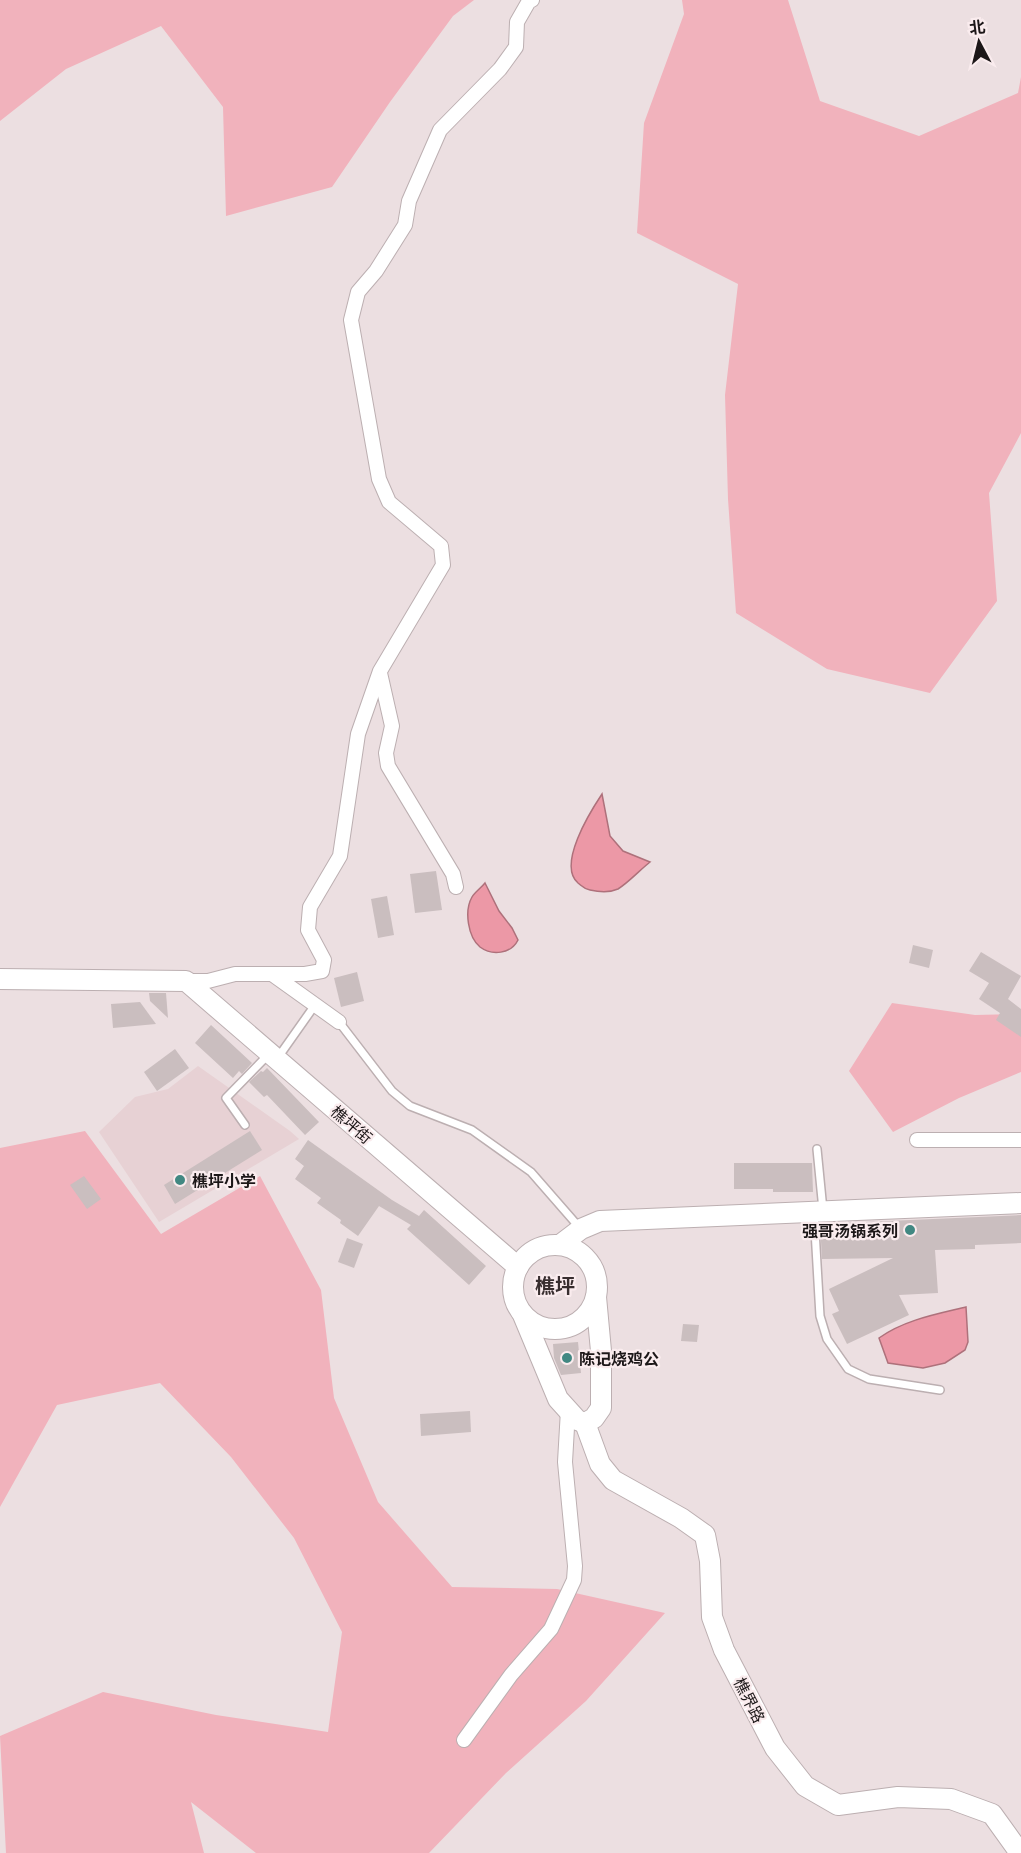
<svg xmlns="http://www.w3.org/2000/svg" width="1021" height="1853" font-family="'Playfair Display','Noto Sans SC',serif">
	<rect width="100%" height="100%" fill="#ecdfe1"/>
	<polygon fill="#e7d1d4" points="198,1066 290,1131 299,1139 159,1222 99,1132 135,1097 168,1089"/>
	<g fill="#f1b2bc">
		<polygon points="0,0 474,0 453,16 390,102 332,187 226,216 223,107 161,26 66,69 0,121"/>
		<polygon points="682,0 788,0 820,101 919,136 1018,93 1021,77 1021,433 989,493 997,601 930,693 827,669 736,613 728,499 725,395 738,284 637,233 644,123 684,14"/>
		<polygon points="892,1003 975,1015 1021,1014 1021,1072 959,1098 893,1132 849,1071"/>
		<polygon points="85,1131 161,1234 260,1176 321,1290 334,1398 378,1502 452,1587 557,1589 665,1613 586,1701 506,1773 429,1853 256,1853 191,1802 204,1853 6,1853 0,1736 103,1692 216,1715 328,1732 342,1632 294,1538 231,1457 160,1383 57,1405 0,1507 0,1148"/>
	</g>
	<g fill="#ec98a6" stroke="#ae717b" stroke-width="1.5">
		<path d="M 602,794 L 610,836 L 623,851 L 650,862 C 641,869 628,883 618,889 C 609,893 599,892 590,890 C 584,889 583,887 578,883 C 557,865 590,812 602,794 Z"/>
		<path d="M 485,883 L 499,911 L 512,928 L 518,940 C 511,954 492,956 480,947 C 468,937 464,911 472,897 C 475,892 481,888 485,883 Z"/>
		<path d="M 966,1307 L 968,1342 L 965,1350 L 945,1363 L 923,1368 L 888,1363 L 879,1338 C 904,1320 937,1314 966,1307 Z"/>
	</g>
	<g fill="#cabebf">
		<polygon points="436,871 442,910 415,913 410,874"/>
		<polygon points="387,896 394,935 378,938 371,899"/>
		<polygon points="913,945 933,950 929,968 909,963"/>
		<polygon points="981,952 1021,976 1008,999 1021,1009 1021,1037 996,1020 1000,1013 979,999 989,983 969,971"/>
		<polygon points="357,972 364,1001 341,1007 334,978"/>
		<polygon points="149,993 166,993 168,1018 150,1001"/>
		<polygon points="140,1002 156,1024 113,1028 111,1004"/>
		<polygon points="211,1025 252,1063 242,1074 239,1071 233,1078 195,1043"/>
		<polygon points="175,1049 189,1068 157,1091 144,1072"/>
		<polygon points="267,1068 319,1122 305,1135 267,1095 264,1097 249,1082 261,1071 263,1072"/>
		<polygon points="250,1131 262,1150 175,1204 164,1185"/>
		<polygon points="308,1140 392,1200 419,1216 424,1210 486,1266 469,1285 407,1229 411,1225 379,1206 358,1236 340,1223 341,1220 317,1203 321,1198 295,1179 304,1166 295,1159"/>
		<polygon points="734,1163 812,1163 813,1192 773,1192 773,1189 734,1189"/>
		<polygon points="84,1176 101,1199 87,1209 70,1185"/>
		<polygon points="1021,1215 1021,1243 975,1245 975,1249 935,1250 938,1293 899,1295 909,1315 847,1344 832,1314 839,1311 829,1289 893,1258 822,1259 820,1224"/>
		<polygon points="347,1238 363,1244 354,1268 338,1262"/>
		<polygon points="683,1324 699,1325 697,1342 681,1341"/>
		<polygon points="578,1342 581,1373 561,1375 554,1358 553,1344"/>
		<polygon points="470,1411 471,1432 421,1436 420,1414"/>
	</g>
	<g fill="none" stroke-linecap="round" stroke-linejoin="round">
		<defs>
			<g id="lane">
				<polyline points="339,1022 392,1091 410,1106 472,1130 531,1172 579,1227"/>
				<polyline points="279,1056 315,1005"/>
				<polyline points="245,1125 226,1098 268,1055"/>
				<polyline points="817,1149 823,1210"/>
				<polyline points="814,1213 820,1316 827,1339 848,1369 869,1379 940,1390"/>
			</g>
			<g id="street">
				<polyline points="380,673 392,726 386,753 388,766 453,874 456,887"/>
				<polyline points="272,974 339,1022"/>
				<polyline points="186,981 208,981 235,974 305,974 322,971 324,960 308,930 310,907 340,856 358,734 380,671 443,565 441,546 389,502 379,479 351,320 358,292 376,271 405,225 409,201 440,130 500,69 516,47 517,22 529,1 532,0"/>
				<polyline points="917,1140 1021,1140"/>
				<polyline points="464,1740 511,1675 551,1629 574,1580 575,1566 565,1462 568,1410"/>
			</g>
			<g id="secondary">
				<polyline points="0,979 186,981 518,1267"/>
				<circle cx="555" cy="1287" r="42"/>
				<polyline points="560,1245 581,1229 600,1221 1021,1203"/>
				<polyline points="523,1315 558,1399 577,1420 585,1423"/>
				<polyline points="585,1423 600,1464 613,1480 681,1518 705,1535 710,1561 712,1617 724,1650 775,1748 805,1786 838,1805 898,1797 951,1799 992,1814 1020,1853"/>
				<polyline points="585,1423 594,1418 601,1408 601,1351 596,1297"/>
			</g>
		</defs>
		<use href="#lane" stroke="#bcafb1" stroke-width="10"/>
		<use href="#street" stroke="#bcafb1" stroke-width="16"/>
		<use href="#secondary" stroke="#bcafb1" stroke-width="22"/>
		<use href="#lane" stroke="#fff" stroke-width="7"/>
		<use href="#street" stroke="#fff" stroke-width="14"/>
		<use href="#secondary" stroke="#fff" stroke-width="20"/>
	</g>
	<g fill="#418882" stroke="#faecee" stroke-width="2">
		<circle cx="180" cy="1180" r="6"/>
		<circle cx="910" cy="1230" r="6"/>
		<circle cx="567" cy="1358" r="6"/>
	</g>
	<g text-anchor="middle" dominant-baseline="central" stroke-width="4.5" stroke-linejoin="round" paint-order="stroke">
		<g font-size="16" fill="#1c1718" stroke="#faecee">
			<text transform="translate(352 1124) rotate(41)">樵坪街</text>
			<text transform="translate(750 1700) rotate(63)">樵界路</text>
		</g>
		<g font-size="16" font-weight="bold" fill="#1c1718" stroke="#faecee" text-anchor="start">
			<text x="192" y="1180">樵坪小学</text>
			<text x="898" y="1230" text-anchor="end">强哥汤锅系列</text>
			<text x="579" y="1358">陈记烧鸡公</text>
		</g>
		<g font-size="20" font-weight="bold" fill="#382e2f" stroke="#faecee">
			<text x="555" y="1284">樵坪</text>
		</g>
	</g>
	<g transform="translate(979 42) rotate(353)" stroke="#faecee" stroke-width="4.5" paint-order="stroke">
	<path d="M0-4.5L10 22L0 15L-10 22Z" fill="#1c1718"/>
	<text y="-9" font-size="16" font-weight="bold" text-anchor="middle" fill="#1c1718">北</text>
	</g>
</svg>
